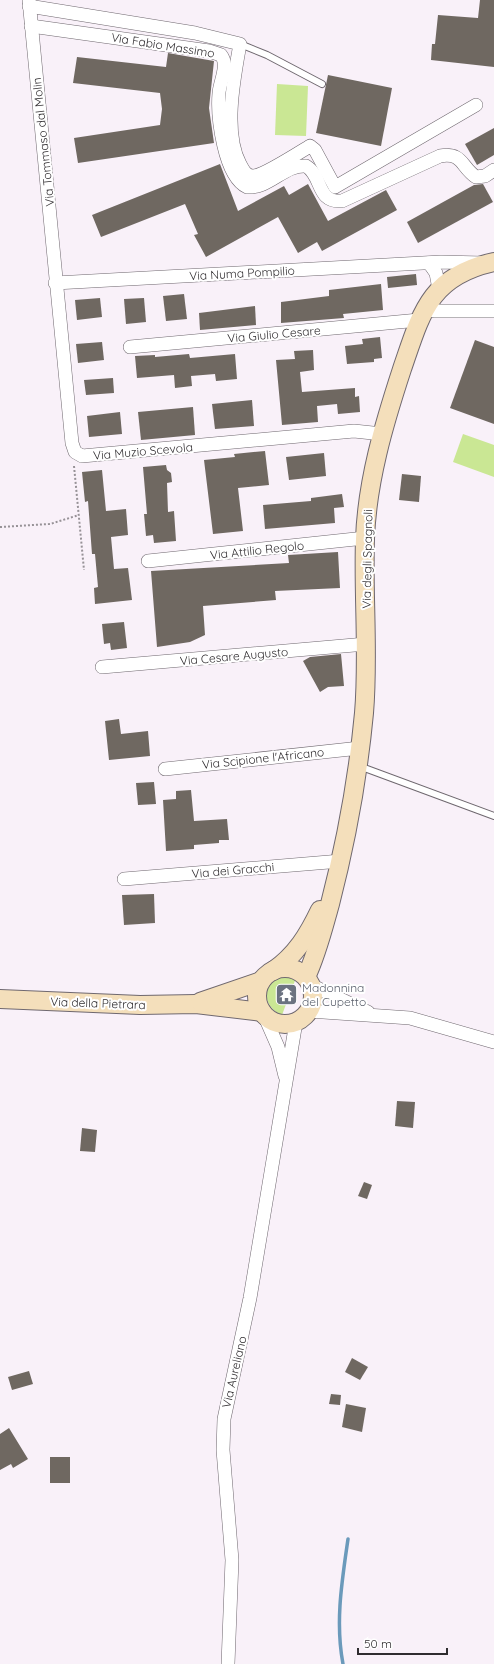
<svg xmlns="http://www.w3.org/2000/svg" width="494" height="1664" font-family="Quicksand,sans-serif">
	<rect width="100%" height="100%" fill="#f9f1f9"/>
	<g fill="#cae794">
		<polygon points="277,84 308,86 306,136 275,135"/>
		<polygon points="463,434 494,445 494,477 453,462"/>
		<path d="M 285,976 L 296,978 L 282,1015 C 260,1006 262,981 285,976 Z"/>
	</g>
	<g fill="none" stroke-linecap="round" stroke-linejoin="round">
		<path stroke="#6b9abb" stroke-width="3.5" d="M 343,1664 C 335,1622 342,1581 348,1539"/>
	</g>
	<g fill="#6f6861">
		<polygon points="480,0 494,0 494,67 431,60 432,44 435,44 438,15 478,18"/>
		<polygon points="168,53 214,61 209,108 214,143 78,163 74,138 160,125 162,109 160,93 73,83 77,57 166,67"/>
		<polygon points="328,75 392,88 381,146 316,133"/>
		<polygon points="494,128 494,155 477,165 465,144"/>
		<polygon points="220,164 238,211 284,186 289,195 308,184 328,221 386,190 397,210 322,251 317,242 298,253 278,217 206,257 194,235 198,234 185,204 101,237 92,215"/>
		<polygon points="483,184 493,202 418,243 407,222 474,185"/>
		<polygon points="416,274 417,285 388,288 387,277"/>
		<polygon points="381,284 383,310 343,314 344,318 281,323 281,302 329,296 329,290"/>
		<polygon points="184,294 187,319 166,321 163,296"/>
		<polygon points="100,298 102,317 77,320 75,300"/>
		<polygon points="144,298 146,322 126,324 124,299"/>
		<polygon points="255,306 256,325 200,330 199,313"/>
		<polygon points="380,337 382,358 374,359 374,362 347,364 345,346 363,344 362,339"/>
		<polygon points="475,340 494,347 494,424 450,408"/>
		<polygon points="102,342 104,360 78,363 76,344"/>
		<polygon points="313,350 314,370 300,372 302,392 355,388 355,397 359,396 360,412 338,414 337,404 317,406 318,422 282,425 276,360 295,359 294,351"/>
		<polygon points="189,354 190,358 235,354 237,379 216,381 215,374 191,376 192,386 175,388 174,375 137,378 135,356 155,355 155,357"/>
		<polygon points="113,378 114,393 86,395 84,380"/>
		<polygon points="252,400 254,426 215,429 212,404"/>
		<polygon points="193,407 195,435 141,440 138,412"/>
		<polygon points="120,412 122,434 89,437 87,416"/>
		<polygon points="265,451 269,485 238,488 243,531 213,534 204,460 235,457 234,454"/>
		<polygon points="324,453 326,476 289,480 286,457"/>
		<polygon points="166,465 167,470 171,473 172,482 167,483 168,512 174,511 176,541 154,543 153,535 146,536 144,514 147,514 143,467"/>
		<polygon points="102,470 106,511 126,509 128,535 111,537 114,569 128,568 132,600 95,604 94,588 98,587 95,554 92,554 88,501 85,502 82,472"/>
		<polygon points="402,474 421,476 419,502 399,500"/>
		<polygon points="342,494 344,507 334,508 335,523 265,529 263,505 311,501 311,498"/>
		<polygon points="338,552 340,588 275,591 276,600 203,606 205,635 190,642 157,647 151,571 289,563 288,555"/>
		<polygon points="124,622 127,648 111,650 110,643 104,644 102,624"/>
		<polygon points="341,654 344,686 328,687 320,692 303,661 310,657"/>
		<polygon points="119,719 121,734 148,731 150,756 109,760 105,721"/>
		<polygon points="154,782 156,804 138,805 136,783"/>
		<polygon points="191,790 194,821 227,819 229,840 219,840 219,843 194,845 194,849 166,851 163,800 176,799 176,791"/>
		<polygon points="154,894 155,923 124,925 122,895"/>
		<polygon points="397,1101 415,1102 413,1128 395,1126"/>
		<polygon points="82,1128 97,1130 95,1152 80,1151"/>
		<polygon points="364,1182 372,1185 367,1199 358,1196"/>
		<polygon points="352,1358 368,1367 360,1380 345,1372"/>
		<polygon points="29,1371 33,1384 12,1390 8,1377"/>
		<polygon points="331,1394 341,1395 340,1405 329,1404"/>
		<polygon points="346,1404 366,1408 362,1432 342,1427"/>
		<polygon points="9,1428 28,1459 13,1468 11,1464 0,1470 0,1434"/>
		<rect x="50" y="1457" width="20" height="26"/>
	</g>
	<g fill="none" stroke-linecap="round" stroke-linejoin="round">
		<defs>
			<g id="lane">
				<polyline points="240,44 267,55 322,84"/>
				<polyline points="359,766 494,816"/>
			</g>
			<g id="street">
				<polyline points="29,0 72,443 75,452 82,456 354,431 382,434"/>
				<path d="M 29,6 L 195,33 L 240,44 C 234,78 223,132 240,164 C 243,170 246,176 253,176 C 263,176 300,152 310,146 L 315,150 L 335,187 L 476,105"/>
				<path d="M 31,26 L 209,51 L 221,55 C 229,65 220,81 219,93 C 217,117 224,176 247,187 C 269,189 285,164 306,166 C 323,176 316,203 342,201 L 440,156 C 463,152 461,167 476,177 L 485,176 L 494,170"/>
				<polyline points="429,263 436,273 439,289"/>
				<polyline points="55,283 441,262 483,263"/>
				<polyline points="424,309 435,311 494,311"/>
				<polyline points="130,347 419,320"/>
				<polyline points="148,561 365,538"/>
				<polyline points="102,667 366,644"/>
				<polyline points="165,769 360,748"/>
				<polyline points="124,879 341,861"/>
				<polyline points="311,985 368,1012"/>
				<polyline points="309,1011 410,1018 494,1042"/>
				<polyline points="264,1015 278,1047 285,1076"/>
				<polyline points="228,1664 232,1560 223,1450 224,1419 250,1298 296,1022"/>
			</g>
			<g id="secondary">
				<circle cx="285" cy="996" r="28"/>
				<path d="M 273,971 C 296,955 308,935 320,910"/>
				<path d="M 306,977 C 317,954 323,929 330,904 C 346,842 358,777 364,713 C 369,655 363,597 365,539 C 367,481 384,424 402,369 C 421,314 429,276 494,262"/>
				<polyline points="0,999 140,1005 196,1004 262,1012"/>
				<polyline points="200,1002 261,981"/>
			</g>
		</defs>
		<use href="#lane" stroke="#6f686f" stroke-width="8"/>
		<use href="#street" stroke="#6f686f" stroke-width="14"/>
		<use href="#secondary" stroke="#6f686f" stroke-width="20"/>
		<g stroke="#979297" stroke-width="2" stroke-dasharray="2 2" stroke-linecap="butt">
			<polyline points="74,466 84,570"/>
			<polyline points="0,527 50,524 79,515"/>
		</g>
		<use href="#lane" stroke="#fff" stroke-width="6"/>
		<use href="#street" stroke="#fff" stroke-width="13"/>
		<use href="#secondary" stroke="#f4dfbb" stroke-width="18"/>
	</g>
	<defs>
		<symbol id="temple-square" viewBox="-11 -11 22 22"><rect x="-9" y="-9" width="18" height="18" rx="4" fill="#6b7280" stroke="#fff"/><path d="M0-6L5-2H3V0L6.5 2.5H4V6H1.5V3h-3V6H-4V2.5H-6.5L-3 0V-2H-5Z" fill="#fff"/></symbol>
	</defs>
	<g fill-rule="evenodd">
		<use href="#temple-square" x="274" y="982" width="25" height="25"/>
	</g>
	<g text-anchor="middle" dominant-baseline="central" stroke-width="4" stroke-linejoin="round" paint-order="stroke">
		<g font-size="12" fill="#2f2c2f" stroke="#fff">
			<text transform="translate(163 45) rotate(9)">Via Fabio Massimo</text>
			<text transform="translate(43 142) rotate(-96)">Via Tommaso dal Molin</text>
			<text transform="translate(242 273) rotate(-3)">Via Numa Pompilio</text>
			<text transform="translate(274 334) rotate(-5)">Via Giulio Cesare</text>
			<text transform="translate(143 451) rotate(-5)">Via Muzio Scevola</text>
			<text transform="translate(257 550) rotate(-6)">Via Attilio Regolo</text>
			<text transform="translate(367 559) rotate(-89)">Via degli Spagnoli</text>
			<text transform="translate(234 656) rotate(-5)">Via Cesare Augusto</text>
			<text transform="translate(263 758) rotate(-6)">Via Scipione l'Africano</text>
			<text transform="translate(233 870) rotate(-5)">Via dei Gracchi</text>
			<text transform="translate(98 1003) rotate(2)">Via della Pietrara</text>
			<text transform="translate(234 1372) rotate(-77)">Via Aureliano</text>
		</g>
		<g font-size="12" fill="#5b616d" stroke="#fff" text-anchor="start">
			<text x="302" y="987">Madonnina<tspan x="302" dy="14">del Cupetto</tspan></text>
		</g>
	</g>
	<path d="M358 1648v6h89v-6" fill="none" stroke="#2f2c2f" stroke-width="2"/>
	<text x="364" y="1648" font-size="12" fill="#2f2c2f" stroke="#ffffff" stroke-width="3" paint-order="stroke">50 m</text>
</svg>
